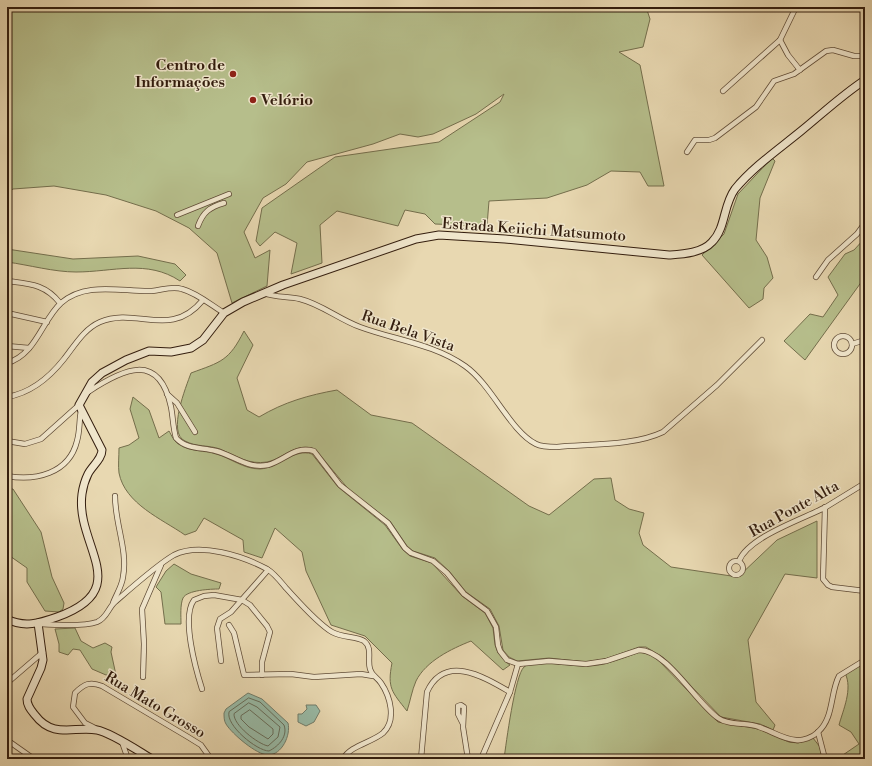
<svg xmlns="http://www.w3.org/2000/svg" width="872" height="766" font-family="'Libre Bodoni',serif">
	<rect width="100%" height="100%" fill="#e8d8b1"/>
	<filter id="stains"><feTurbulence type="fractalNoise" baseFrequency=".005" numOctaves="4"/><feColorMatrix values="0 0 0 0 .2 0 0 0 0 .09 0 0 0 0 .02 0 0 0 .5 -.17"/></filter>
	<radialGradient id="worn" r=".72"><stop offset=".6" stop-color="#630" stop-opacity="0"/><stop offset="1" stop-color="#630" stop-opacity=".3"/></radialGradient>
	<g fill="#b6be8b" stroke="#746e4c">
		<polygon points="23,7 646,7 650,19 643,47 619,52 640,65 664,186 648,186 640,172 611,171 587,185 547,198 489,201 487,226 435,224 425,214 405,210 398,226 337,211 320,225 322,263 291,274 297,243 275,232 260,246 256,241 262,208 335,157 439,142 500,102 504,94 476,114 433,134 418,137 400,134 373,144 307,162 286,184 263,198 244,232 255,258 270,250 267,286 232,303 217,253 189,228 156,211 106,195 54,186 13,189 7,193 7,11"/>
		<polygon points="772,158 775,161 760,198 756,240 767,257 773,278 764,288 763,299 749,308 702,255 724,234 738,194"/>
		<polygon points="865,238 865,277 805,360 784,341 810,314 823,317 838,295 828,277 845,254 854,250"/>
		<path d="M 7,249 L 73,259 L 138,256 L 175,264 L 186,275 L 180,281 C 147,259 113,272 76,272 C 54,272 29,265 7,262 Z"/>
		<path d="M 244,331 L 253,345 L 237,378 L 247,410 L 259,417 C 284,402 309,395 337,390 L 371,415 L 412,423 L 529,506 L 549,515 L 594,479 L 611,478 L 615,500 L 629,509 L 644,513 L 639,533 L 643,545 L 671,567 L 738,577 L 777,540 L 817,521 L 817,578 L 785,574 L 748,640 L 756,702 L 775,725 L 773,730 L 760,724 L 721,717 L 664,658 L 646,647 L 639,647 L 605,659 L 586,662 L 549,658 L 517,661 L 509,657 L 503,650 L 499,626 L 490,609 L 466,592 L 449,571 L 435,558 L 413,551 L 407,546 L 390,521 L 350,491 L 315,449 C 295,442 285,458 267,462 C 249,465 236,456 220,449 C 209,445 196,447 185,441 C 167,433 186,387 191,373 C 221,362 229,361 244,331 Z"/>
		<path d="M 133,397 L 149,410 L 159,438 L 169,431 C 172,436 174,442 180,445 C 191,452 204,450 216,454 C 231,458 243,469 260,469 C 278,468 294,448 312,454 L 338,487 L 385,525 L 403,550 L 410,556 L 432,563 L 462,596 L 485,613 L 493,628 L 495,645 L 498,653 L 506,662 L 510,665 L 503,670 L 471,641 C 451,649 426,661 416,681 C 412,690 410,702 407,711 C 392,692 387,688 392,663 L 365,636 L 331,625 L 306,571 L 302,552 L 275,528 L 262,558 L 244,552 L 243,540 L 204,518 L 196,531 L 185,535 C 162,519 125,504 119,473 C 118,466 119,456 119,448 L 129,445 L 139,438 L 130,409 Z"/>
		<polygon points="7,489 13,489 41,532 52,577 64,603 63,609 59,612 45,611 27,582 27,568 7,554"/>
		<path d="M 174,564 L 191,574 L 221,583 L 219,589 C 211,589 187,590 183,598 C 180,605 181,616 181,624 L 165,624 L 161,592 L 156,587 L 166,571 Z"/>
		<polygon points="75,628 81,641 93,648 105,643 112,647 111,652 116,675 106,675 92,669 80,650 73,649 68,655 59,652 59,644 55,629"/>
		<path d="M 640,652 L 652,655 L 660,662 L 718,722 L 759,729 L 789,742 L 798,743 L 813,738 L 820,747 L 822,759 L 504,759 C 506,744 515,675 524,667 C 533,658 574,667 587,666 C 605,666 623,658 640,652 Z"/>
		<path d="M 865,663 L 865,759 L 837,759 L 859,744 L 851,732 L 839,725 C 843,710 853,689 845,673 Z"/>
	</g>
	<g fill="#98bba7" stroke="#707c6a">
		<path d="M 248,693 L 262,699 L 288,723 C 291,735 282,755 268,755 C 257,755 232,734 226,724 C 224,721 224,717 224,713 L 226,709 Z"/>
		<polygon points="306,705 316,705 320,711 314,722 306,726 298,722 298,714 302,714 307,709"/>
	</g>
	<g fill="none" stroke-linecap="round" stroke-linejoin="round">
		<g stroke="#666c5a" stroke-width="1">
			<path d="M 249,698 L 260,702 L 284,725 C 288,736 279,746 269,751 C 257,751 225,725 229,712 Z"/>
			<path d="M 249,703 L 257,707 L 280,727 L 278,737 L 268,746 C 258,744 233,725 234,714 Z"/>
			<polygon points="250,710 273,729 273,734 268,739 249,727 241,719 241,716"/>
		</g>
		<defs>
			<g id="street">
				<polyline points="780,40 788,55 800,70"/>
				<polyline points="862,56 865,62"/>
				<polyline points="723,91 780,40 796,7"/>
				<polyline points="687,152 695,140 709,140 715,138 756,107 774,81 794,74 826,51 833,50 854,56 862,56 865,51"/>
				<polyline points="177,215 229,194"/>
				<path d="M 198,226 C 203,212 210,207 224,203"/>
				<polyline points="816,277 828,260 857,234 865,223"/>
				<path d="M 7,281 C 30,284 45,284 60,303"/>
				<path d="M 264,293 C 276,298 288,296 300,299 C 321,304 340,320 360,327 C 395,340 434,344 465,366 C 492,385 510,431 536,444 C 542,447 550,447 557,447 C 589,444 634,446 663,432 L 717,385 L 762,340"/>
				<polyline points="7,313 47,322"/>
				<circle cx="843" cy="345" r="9"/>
				<polyline points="852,344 865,340"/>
				<polyline points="7,346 29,348"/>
				<path d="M 7,363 C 36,355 42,320 61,303 C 86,281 122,292 152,291 C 162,290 172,286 182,289 C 197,293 211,305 224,313"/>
				<path d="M 88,392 C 123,369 159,351 171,407 C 173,417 173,428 176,438 C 187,450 202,447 216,451 C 235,456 247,469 268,465 C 284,461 295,445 314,451 L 340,485 L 388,523 L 405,548 L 411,553 L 433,561 L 447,573 L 464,594 L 487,611 L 496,627 L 498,645 L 500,651 L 507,660 L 518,664 L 549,661 L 586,664 L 606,661 L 639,650 C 667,650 696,703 718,718 C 729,726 747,722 759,727 C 772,731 782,739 796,740 C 803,741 813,737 818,732 C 834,718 830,693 839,676 L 865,660"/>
				<polyline points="167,394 177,403 195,432"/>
				<path d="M 7,397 C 31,393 49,378 64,359 C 75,345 84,329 100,322 C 137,306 170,340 203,300"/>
				<polyline points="7,441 25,444 41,439 79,405"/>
				<path d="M 7,476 C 35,481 69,474 77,441 C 80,431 79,421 81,410"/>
				<polyline points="825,507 823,579 828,585 832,587 865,591"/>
				<circle cx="736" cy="568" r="7"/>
				<path d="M 739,561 C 748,537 803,519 826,507 C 839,499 852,491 865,483"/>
				<path d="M 113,603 C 116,595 122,586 123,577 C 128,550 115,524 115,496"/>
				<path d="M 40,624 C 55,625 83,627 97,622 C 107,618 108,608 115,602 C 130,589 158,564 174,555 C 200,542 243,556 267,569 C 274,573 281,582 286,588 C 299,602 317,623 332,632 C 342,638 357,636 364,641 C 373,648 367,660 370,669 C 372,676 377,677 381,683 C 390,696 397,720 383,733 C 371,743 351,745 343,759"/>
				<polyline points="229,625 234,633 244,675 291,674 314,677 361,674 373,676"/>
				<polyline points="221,661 217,628 220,619 231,612 268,570"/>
				<polyline points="143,677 144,644 142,609 161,565"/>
				<polyline points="7,683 43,652"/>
				<path d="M 202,689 C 196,670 181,617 194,600 L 204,596 L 214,595 L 242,600 L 250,605 L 267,626 L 270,632 L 262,662 L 262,675"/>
				<polyline points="510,692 518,664"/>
				<polyline points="463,724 458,714 458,706 461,705 464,707 463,727 468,759"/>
				<path d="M 95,728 L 85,723 L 73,707 L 75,693 C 84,684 90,681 102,686 L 188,737 L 201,745 L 211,759"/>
				<polyline points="818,732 825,759"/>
				<polyline points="7,740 34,759"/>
				<polyline points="122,742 128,759"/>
				<path d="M 421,759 L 427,692 C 445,653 484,677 510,692 L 481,759"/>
			</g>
			<g id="secondary">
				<path d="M 7,619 C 24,628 40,623 57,617 C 136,589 75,546 82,494 C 83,487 85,480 88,474 C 92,466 102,459 102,450 L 79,405 L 92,382 L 102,373 L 126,360 L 149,351 L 171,352 L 191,348 L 203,340 L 224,313 L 243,302 L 283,285 L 416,239 L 439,235 L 505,239 L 669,255 C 683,254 702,253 712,242 C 726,228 723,205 735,189 C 753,167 779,149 801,131 C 822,114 842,95 865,80"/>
				<path d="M 38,623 L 43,660 L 41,668 L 27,699 C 27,706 31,710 35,715 C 53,739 74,726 97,730 C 110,732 140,752 152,759"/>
			</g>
		</defs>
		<use href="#street" stroke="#604c37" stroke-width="6"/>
		<use href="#secondary" stroke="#331d0e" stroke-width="9"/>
		<use href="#street" stroke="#f0e6cc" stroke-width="4.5"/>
		<use href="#secondary" stroke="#f0e6cc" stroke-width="7"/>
	</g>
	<g fill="#8f2418" stroke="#f0e6cc" stroke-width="1.5">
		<circle cx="233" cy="74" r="4"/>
		<circle cx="253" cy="100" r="4"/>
	</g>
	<g text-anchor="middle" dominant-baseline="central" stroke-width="3" stroke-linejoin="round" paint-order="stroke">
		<g font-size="15" font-weight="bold" fill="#331d0e" stroke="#f0e6cc" text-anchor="end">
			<text x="225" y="65">Centro de<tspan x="225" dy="17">Informações</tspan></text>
			<text x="261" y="100" text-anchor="start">Velório</text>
		</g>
		<g font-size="15" fill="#331d0e" stroke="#f0e6cc">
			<text transform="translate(534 230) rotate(4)">Estrada Keiichi Matsumoto</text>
			<text transform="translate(408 331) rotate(19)">Rua Bela Vista</text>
			<text transform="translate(794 509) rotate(-29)">Rua Ponte Alta</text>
			<text transform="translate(155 705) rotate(31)">Rua Mato Grosso</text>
		</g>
	</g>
	<rect width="872" height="766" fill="none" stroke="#e8d8b1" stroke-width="24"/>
	<rect x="8" y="8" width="856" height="750" fill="none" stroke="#331d0e" stroke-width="2"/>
	<rect x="12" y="12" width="848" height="742" fill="none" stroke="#331d0e"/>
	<rect width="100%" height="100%" filter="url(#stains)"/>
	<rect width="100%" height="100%" fill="url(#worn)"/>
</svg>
